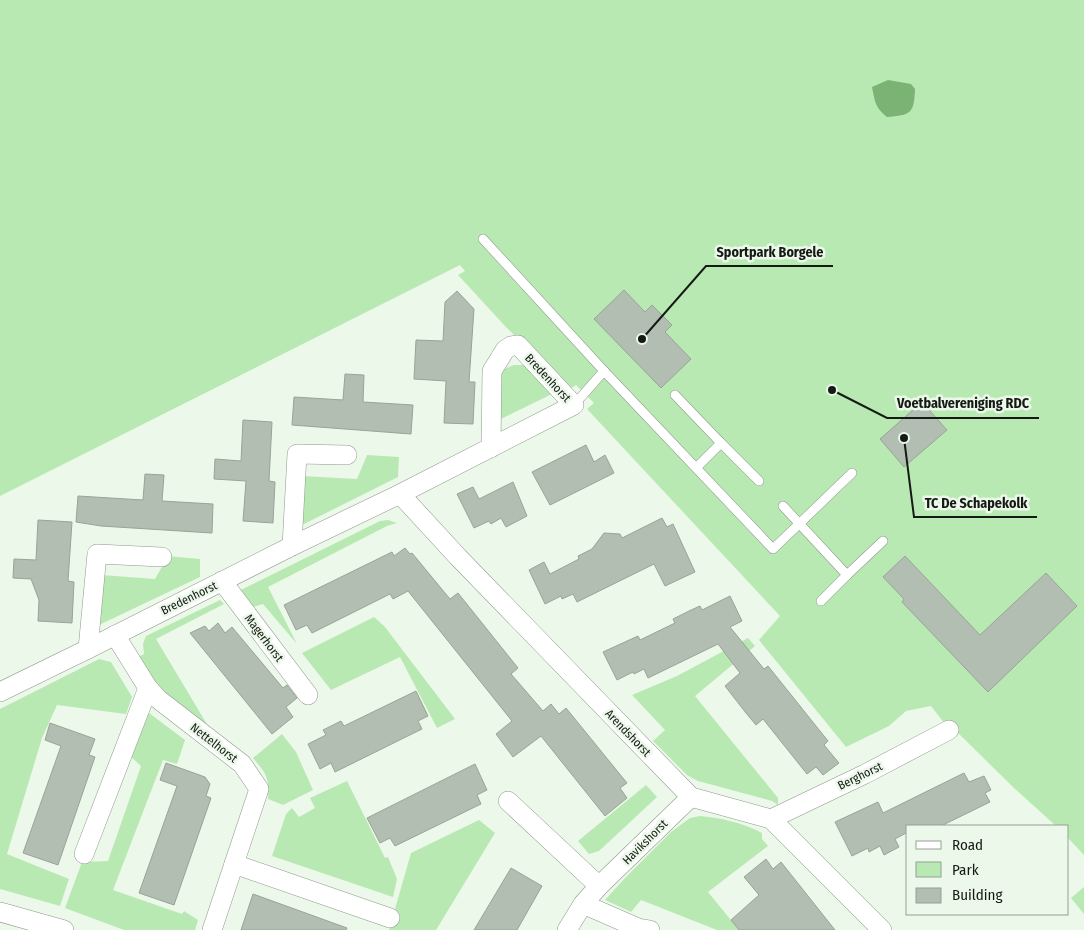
<svg xmlns="http://www.w3.org/2000/svg" width="1084" height="930" font-family="'Fira Sans Condensed',sans-serif">
	<rect width="100%" height="100%" fill="#ecf8ea"/>
	<g fill="#b9e9b3">
		<polygon points="0,0 1084,0 1084,855 1068,838 1068,826 1056,826 1014,788 954,729 945,724 931,706 906,711 889,726 846,747 759,640 780,616 587,409 594,403 576,385 569,390 505,326 458,275 465,271 460,265 0,496"/>
		<polygon points="514,365 524,365 552,394 497,421 501,370"/>
		<polygon points="367,455 399,457 398,477 300,526 303,476 357,479"/>
		<polygon points="388,520 397,523 387,526 268,587 297,644 263,604 247,609 235,593 380,521"/>
		<polygon points="168,556 200,559 200,577 99,625 102,575 155,579"/>
		<polygon points="220,600 224,604 156,639 208,726 157,687 138,657 144,654 143,644 146,636"/>
		<polygon points="374,617 385,627 455,719 437,728 400,657 331,690 302,653"/>
		<polygon points="748,638 755,646 695,696 778,798 778,805 772,801 698,781 687,775 653,741 665,730 632,695 677,676"/>
		<polygon points="99,659 111,662 132,697 126,714 57,705 42,738 7,854 69,879 60,906 0,889 0,709"/>
		<polygon points="145,710 185,740 177,764 163,760 113,890 182,914 184,911 198,920 195,930 124,930 65,908 82,862 108,861 141,766 130,756"/>
		<path d="M 282,734 L 296,752 L 313,790 L 283,805 L 268,799 C 269,776 267,775 253,758 Z"/>
		<polygon points="347,781 385,858 388,857 397,879 393,897 272,856 286,814 292,808 299,817 315,808 310,798"/>
		<polygon points="646,785 657,797 599,851 589,854 578,841"/>
		<path d="M 700,816 C 721,818 744,823 762,833 L 762,839 L 768,846 L 708,892 L 739,930 L 717,930 L 641,900 L 631,912 L 605,900 L 625,878 L 671,832 L 690,818 Z"/>
		<polygon points="479,820 495,833 436,930 389,930 411,853"/>
		<polygon points="1084,887 1084,914 1071,898"/>
	</g>
	<path fill="#7bb374" d="M 888,80 L 911,84 L 915,89 C 914,114 911,115 887,117 C 875,107 875,102 872,87 Z"/>
	<g fill="#b2beb1" stroke="#99a497">
		<polygon points="624,290 645,312 652,305 672,325 665,332 691,359 661,388 594,319"/>
		<polygon points="457,291 474,309 469,382 475,382 473,424 444,423 446,381 414,379 416,340 443,341 445,302"/>
		<polygon points="345,374 364,375 363,402 413,405 411,434 292,425 294,397 343,400"/>
		<polygon points="922,402 947,430 904,467 880,439"/>
		<polygon points="243,420 272,422 269,481 275,482 273,523 243,521 246,481 214,479 215,459 241,461"/>
		<polygon points="586,445 594,462 605,455 614,473 550,505 532,472"/>
		<polygon points="145,474 164,475 162,501 213,504 212,533 101,526 76,522 78,496 143,500"/>
		<polygon points="513,482 527,516 506,527 501,518 491,524 489,521 474,528 457,494 473,487 479,499"/>
		<polygon points="662,518 667,527 673,524 695,572 665,586 654,564 577,602 573,594 562,599 561,596 545,604 529,570 544,562 550,574 579,559 578,556 592,549 604,533 620,534 622,538"/>
		<polygon points="38,520 72,522 68,581 74,582 72,623 38,621 39,600 31,579 13,578 14,559 36,560"/>
		<polygon points="405,548 410,554 412,553 450,599 458,593 518,668 511,674 543,711 551,704 559,714 566,708 627,783 620,788 627,798 605,816 541,736 513,757 496,734 512,721 408,591 393,599 390,594 312,633 307,625 296,630 284,605 392,552 394,556"/>
		<polygon points="905,556 980,635 1046,573 1077,606 988,692 902,602 904,599 883,577"/>
		<polygon points="730,596 742,621 730,627 764,669 768,666 828,741 824,745 839,763 823,775 816,767 807,774 763,719 756,725 746,713 725,686 740,673 718,644 648,678 644,669 634,674 633,672 617,680 603,652 638,636 640,640 675,623 673,619 691,610 700,606 702,610"/>
		<polygon points="218,623 225,633 232,627 283,688 287,685 297,698 286,707 293,717 272,734 190,633 205,626 209,631"/>
		<polygon points="416,691 428,716 418,721 422,729 335,772 331,763 320,769 308,744 326,735 323,730 341,721 344,726"/>
		<polygon points="50,723 95,739 89,755 95,757 58,865 23,853 61,746 45,740"/>
		<polygon points="166,763 205,777 210,784 206,796 211,798 174,905 139,893 177,786 160,780"/>
		<polygon points="475,764 487,790 477,795 481,804 395,846 390,838 380,843 367,818"/>
		<polygon points="964,773 969,782 984,776 991,790 985,793 990,802 941,826 908,826 908,832 895,839 899,847 884,855 880,846 869,852 868,848 852,856 835,822 878,802 883,813"/>
		<polygon points="766,859 773,869 781,862 835,930 739,930 731,920 759,895 744,877"/>
		<polygon points="511,868 542,886 517,930 474,930"/>
		<polygon points="253,894 347,928 346,930 241,930"/>
	</g>
	<g fill="none" stroke-linecap="round" stroke-linejoin="round">
		<defs>
			<g id="service">
				<polyline points="483,239 604,371 773,549 852,473"/>
				<polyline points="675,395 721,443 697,467"/>
				<polyline points="574,405 604,371"/>
				<polyline points="721,443 759,481"/>
				<polyline points="783,506 847,575 883,541"/>
				<polyline points="821,601 847,575"/>
			</g>
			<g id="minor">
				<polyline points="400,494 458,557 691,797 771,819 882,930"/>
				<polyline points="292,546 297,454 347,455"/>
				<polyline points="222,581 308,695"/>
				<polyline points="115,635 148,688 158,699 242,764 259,789 212,930"/>
				<polyline points="88,649 97,554 162,557"/>
				<polyline points="0,692 88,649 292,546 400,494 574,405 518,345 511,346 505,350 492,371 491,448"/>
				<polyline points="508,801 599,886"/>
				<polyline points="771,819 865,774 949,730"/>
				<polyline points="84,854 148,688"/>
				<polyline points="234,864 390,918"/>
				<polyline points="583,904 638,928 650,930"/>
				<polyline points="0,912 64,930"/>
				<polyline points="567,930 583,904 599,886 691,797"/>
			</g>
		</defs>
		<use href="#service" stroke="#8e998c" stroke-width="10"/>
		<use href="#minor" stroke="#8e998c" stroke-width="20"/>
		<use href="#service" stroke="#fff" stroke-width="9"/>
		<use href="#minor" stroke="#fff" stroke-width="19"/>
	</g>
	<g text-anchor="middle" dominant-baseline="central" stroke-width="5" stroke-linejoin="round" paint-order="stroke">
		<g font-size="12" fill="#161a15" stroke="#ecf8ea">
			<text transform="translate(548 378) rotate(47)">Bredenhorst</text>
			<text transform="translate(189 598) rotate(-26)">Bredenhorst</text>
			<text transform="translate(264 638) rotate(53)">Magerhorst</text>
			<text transform="translate(628 733) rotate(46)">Arendshorst</text>
			<text transform="translate(214 743) rotate(38)">Nettelhorst</text>
			<text transform="translate(860 776) rotate(-26)">Berghorst</text>
			<text transform="translate(645 842) rotate(-45)">Havikshorst</text>
		</g>
	</g>
	<path fill="none" stroke="#161a15" stroke-width="2" d="M642 339L706 266H833M832 390L887 418H1039M904 438L914 517H1037"/>
	<g fill="#161a15" stroke="#ecf8ea" stroke-width="2">
		<circle cx="642" cy="339" r="5"/>
		<circle cx="832" cy="390" r="5"/>
		<circle cx="904" cy="438" r="5"/>
	</g>
	<g font-size="14" text-anchor="middle" font-weight="bold" fill="#161a15" stroke="#ecf8ea" stroke-width="5" stroke-linejoin="round" paint-order="stroke">
		<text x="770" y="257">Sportpark Borgele</text>
		<text x="963" y="408">Voetbalvereniging RDC</text>
		<text x="976" y="508">TC De Schapekolk</text>
	</g>
	<rect x="906" y="825" width="162" height="90" fill="#ecf8ea" stroke="#969f95"/>
	<rect x="916" y="841" width="25" height="8" fill="#ffffff" stroke="#969f95"/>
	<text x="952" y="850" font-size="15" fill="#161a15">Road</text>
	<rect x="916" y="862" width="25" height="15" fill="#b9e9b3" stroke="#969f95"/>
	<text x="952" y="875" font-size="15" fill="#161a15">Park</text>
	<rect x="916" y="888" width="25" height="15" fill="#b2beb1" stroke="#969f95"/>
	<text x="952" y="900" font-size="15" fill="#161a15">Building</text>
</svg>
